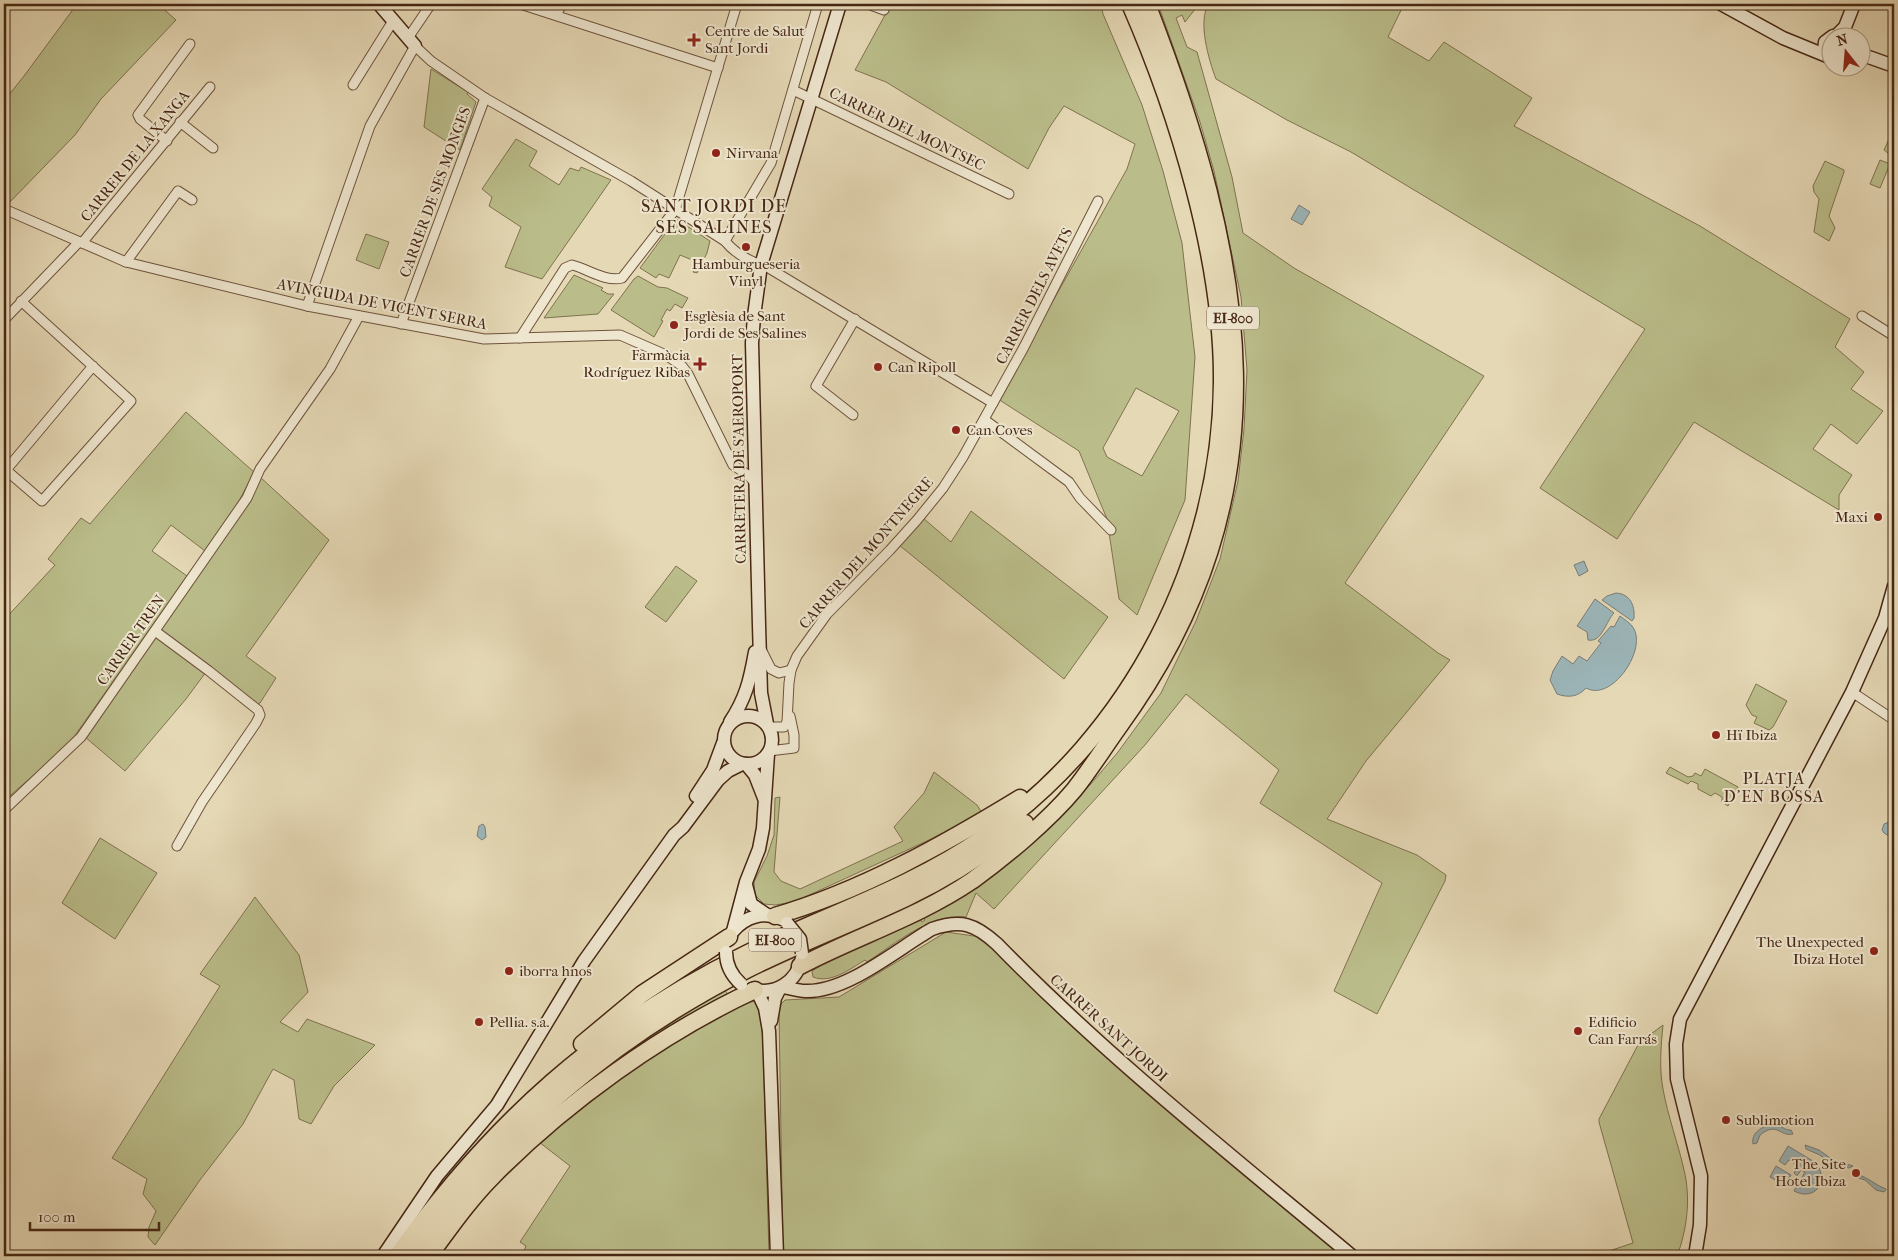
<svg xmlns="http://www.w3.org/2000/svg" width="1898" height="1260" font-family="'IM FELL French Canon',serif">
	<rect width="100%" height="100%" fill="#e5d8b5"/>
	<filter id="stains"><feTurbulence type="fractalNoise" baseFrequency=".004" numOctaves="4"/><feColorMatrix values="0 0 0 0 .2 0 0 0 0 .09 0 0 0 0 .02 0 0 0 .5 -.17"/></filter>
	<radialGradient id="worn" r=".72"><stop offset=".6" stop-color="#630" stop-opacity="0"/><stop offset="1" stop-color="#630" stop-opacity=".3"/></radialGradient>
	<g fill="#babd8a" stroke="#80724f" fill-rule="evenodd">
		<polygon points="77,4 158,4 176,20 101,99 75,135 8,204 4,203 4,101 24,76"/>
		<path d="M 891,4 L 1101,4 L 1103,14 L 1142,105 L 1163,171 L 1182,243 L 1195,357 L 1185,500 L 1137,615 L 1119,599 L 1107,519 L 1079,451 L 998,399 L 1127,169 L 1135,144 L 1064,106 L 1049,128 L 1028,169 L 886,82 L 855,70 ZM 1136,388 L 1179,411 L 1142,476 L 1107,457 L 1103,448 Z"/>
		<path d="M 1158,4 L 1199,4 L 1185,22 L 1182,15 L 1176,18 L 1187,47 L 1197,52 L 1232,177 L 1243,233 L 1294,268 L 1484,376 L 1345,583 L 1438,653 L 1450,660 L 1366,761 L 1327,819 L 1417,855 L 1446,875 L 1445,881 L 1377,1014 L 1334,991 L 1382,883 L 1260,803 L 1279,770 L 1186,694 L 1145,745 L 994,909 L 976,893 L 966,917 C 929,914 896,943 867,962 L 865,960 C 850,969 831,984 813,977 L 812,971 L 820,966 L 819,963 L 921,920 L 922,922 L 925,920 L 924,918 L 974,888 L 976,889 L 979,887 L 978,885 L 1057,819 L 1090,785 L 1118,752 L 1161,693 L 1196,621 L 1220,559 L 1238,481 L 1244,429 L 1247,370 L 1241,297 L 1214,171 L 1200,122 Z"/>
		<path d="M 1209,4 L 1404,4 L 1388,37 L 1429,61 L 1444,42 L 1532,98 L 1514,126 L 1700,226 L 1850,319 L 1835,347 L 1864,372 L 1851,389 L 1883,411 L 1857,444 L 1831,424 L 1813,449 L 1852,475 L 1839,495 L 1839,510 L 1694,422 L 1617,539 L 1540,488 L 1645,329 L 1351,152 L 1287,120 L 1216,79 C 1209,61 1197,20 1209,4 Z"/>
		<polygon points="431,69 468,92 467,94 476,102 460,150 424,127"/>
		<polygon points="1894,128 1894,155 1893,157 1884,150"/>
		<polygon points="516,139 537,151 529,166 559,185 570,168 579,171 581,167 611,180 542,279 505,267 521,227 489,206 492,197 482,189"/>
		<polygon points="1880,160 1890,164 1880,188 1870,184"/>
		<polygon points="1825,161 1844,170 1844,172 1829,216 1835,228 1829,241 1814,232 1819,199 1814,192 1813,186"/>
		<polygon points="676,219 710,241 707,253 697,273 693,272 697,262 680,255 669,278 659,274 656,278 640,268"/>
		<polygon points="366,234 389,242 379,269 356,260"/>
		<polygon points="574,275 603,288 601,290 608,294 614,294 598,314 544,318"/>
		<polygon points="638,276 658,287 667,288 688,298 682,308 675,304 670,311 667,309 661,320 663,321 654,337 611,310 634,279"/>
		<polygon points="186,412 254,472 239,501 205,551 171,525 152,551 187,576 69,744 4,801 4,620 55,565 48,559 81,518 90,524"/>
		<polygon points="260,477 329,540 246,656 276,678 260,703 256,705 161,631 164,623"/>
		<polygon points="971,511 1108,617 1064,679 899,545 923,518 951,542"/>
		<polygon points="676,566 697,581 666,622 645,607"/>
		<polygon points="156,636 206,672 186,699 125,771 85,737"/>
		<polygon points="1756,684 1787,701 1773,727 1769,730 1754,723 1757,717 1752,715 1746,705"/>
		<polygon points="1670,767 1688,777 1693,776 1695,773 1701,776 1705,769 1738,787 1728,806 1722,802 1722,797 1715,793 1711,796 1698,789 1698,784 1691,781 1688,784 1666,773"/>
		<polygon points="934,772 977,805 982,813 927,841 794,902 775,905 764,904 755,895 754,882 767,856 774,835 775,798 780,797 774,872 781,881 800,889 903,841 894,827 924,793"/>
		<polygon points="100,838 157,873 115,939 62,903"/>
		<polygon points="255,897 299,955 308,992 280,1022 298,1032 307,1019 375,1045 334,1086 311,1124 299,1119 294,1080 273,1069 243,1124 200,1180 155,1245 148,1237 149,1227 156,1211 143,1194 147,1179 112,1158 220,986 200,974"/>
		<polygon points="946,932 981,937 1345,1256 783,1256 779,1012 781,1004 785,1000 839,997"/>
		<polygon points="725,990 729,996 533,1127 601,1070 668,1022"/>
		<path d="M 755,1001 L 759,1006 L 763,1040 L 769,1256 L 522,1256 L 526,1246 L 520,1242 L 570,1166 L 539,1142 C 582,1109 625,1074 670,1044 C 696,1026 723,1008 755,1001 Z"/>
		<path d="M 1663,1025 C 1661,1046 1659,1068 1663,1089 C 1668,1117 1678,1143 1684,1170 C 1691,1198 1687,1230 1677,1256 L 1594,1256 L 1633,1243 L 1599,1122 L 1599,1119 L 1639,1043 Z"/>
	</g>
	<g fill="#9cb6ba" stroke="#7a7d78">
		<polygon points="1299,205 1310,212 1302,225 1291,219"/>
		<polygon points="1584,561 1588,571 1579,576 1574,565"/>
		<path d="M 1616,593 C 1630,594 1635,605 1634,618 L 1632,621 L 1602,600 L 1607,596 Z"/>
		<path d="M 1595,599 L 1614,613 C 1606,621 1602,643 1588,640 L 1587,632 L 1577,626 Z"/>
		<path d="M 1620,616 C 1625,620 1631,623 1634,629 C 1646,652 1611,702 1586,688 C 1578,697 1568,698 1557,694 L 1550,680 L 1553,671 L 1562,656 L 1573,664 L 1579,656 L 1587,661 L 1601,643 L 1598,641 L 1611,626 L 1614,627 Z"/>
		<polygon points="1889,822 1894,824 1894,839 1884,833 1882,830 1884,824"/>
		<polygon points="483,824 485,827 486,837 482,840 477,836 479,826"/>
		<path d="M 1772,1124 C 1780,1124 1785,1131 1791,1130 L 1793,1134 C 1779,1137 1778,1121 1760,1135 L 1757,1143 L 1753,1144 C 1751,1132 1762,1127 1772,1124 Z"/>
		<polygon points="1805,1145 1819,1150 1833,1160 1853,1166 1849,1168 1827,1161 1820,1155 1806,1149"/>
		<path d="M 1788,1146 L 1816,1163 C 1830,1181 1815,1202 1794,1191 L 1805,1172 L 1801,1170 L 1797,1176 L 1794,1173 L 1798,1166 L 1789,1160 L 1785,1165 L 1779,1161 Z"/>
		<polygon points="1776,1166 1791,1175 1785,1185 1770,1177"/>
		<path d="M 1856,1174 C 1868,1177 1875,1185 1886,1189 L 1886,1190 L 1884,1192 L 1876,1190 L 1865,1180 L 1856,1177 Z"/>
	</g>
	<g fill="none" stroke-linecap="round" stroke-linejoin="round">
		<defs>
			<g id="street">
				<polyline points="520,4 718,68"/>
				<polyline points="868,4 884,10"/>
				<polyline points="556,15 562,4"/>
				<polyline points="408,38 431,4"/>
				<polyline points="353,85 393,21"/>
				<polyline points="793,90 1009,194"/>
				<polyline points="180,122 213,148"/>
				<polyline points="167,141 140,119 138,115 190,44"/>
				<polyline points="4,209 126,262 307,306 484,339 620,335 666,355 682,366 688,374 733,465 748,475 755,483"/>
				<polyline points="725,241 771,163 818,4"/>
				<polyline points="82,243 210,87"/>
				<polyline points="126,262 178,191 192,200"/>
				<polyline points="21,301 131,401 42,501 6,470 93,366"/>
				<path d="M 307,306 L 370,126 L 415,46 L 431,61 L 485,98 L 631,181 L 725,241 C 736,255 751,262 767,267 L 993,403"/>
				<polyline points="1862,316 1894,336"/>
				<polyline points="4,320 79,242"/>
				<polyline points="401,324 485,98"/>
				<path d="M 520,338 L 565,268 L 572,265 C 588,269 605,282 622,278 L 675,210 L 737,4"/>
				<polyline points="853,415 816,386 855,319"/>
				<polyline points="985,420 1069,482 1080,498 1111,530"/>
				<polyline points="155,631 209,671 258,710 260,715 256,723 202,802 177,846"/>
				<polyline points="762,651 771,669 779,673 791,670"/>
				<polyline points="1852,692 1894,720"/>
				<polyline points="769,727 784,727 787,722 789,683 791,670 797,656 827,614 890,550 917,520 943,488 963,457 1024,347 1098,201"/>
				<polyline points="769,751 794,748 794,735 790,716"/>
				<polyline points="4,810 81,737 247,498 260,469 330,369 359,316"/>
			</g>
			<g id="secondary">
				<polyline points="379,4 415,46"/>
				<polyline points="1721,4 1783,38 1827,56"/>
				<polyline points="1837,35 1845,27 1854,4"/>
				<polyline points="1860,54 1894,66"/>
				<polyline points="1830,58 1824,51 1825,42 1833,36 1843,38"/>
				<circle cx="748" cy="740" r="24"/>
				<path d="M 730,722 C 746,698 750,680 755,652"/>
				<polyline points="767,724 761,693 759,625 752,343 754,316 761,265 840,4"/>
				<polyline points="746,764 755,775 764,798"/>
				<polyline points="696,796 713,770 723,743"/>
				<polyline points="746,885 751,904 767,915"/>
				<polyline points="733,931 746,882 759,849 763,828 768,754"/>
				<path d="M 733,931 C 746,916 764,911 782,919"/>
				<path d="M 783,987 C 790,988 798,991 805,991 C 846,993 897,949 932,929 C 961,919 975,924 997,944 C 1107,1057 1231,1155 1352,1256"/>
				<path d="M 752,989 C 775,996 797,982 802,958"/>
				<polyline points="757,991 765,1008 769,1031 777,1256"/>
				<polyline points="771,1021 775,998 780,988"/>
				<polyline points="383,1256 437,1176 497,1105 584,961 674,835 683,827 718,780 728,771 742,764"/>
				<polyline points="1695,1256 1700,1225 1701,1176 1677,1079 1676,1044 1680,1019 1852,692 1885,618 1894,586"/>
			</g>
			<g id="highway">
				<path d="M 775,916 C 861,891 943,845 1020,798"/>
				<path d="M 800,966 C 857,936 919,917 973,880 C 1005,857 1049,820 1074,790 C 1090,770 1103,749 1118,728 C 1292,490 1246,260 1147,4"/>
				<polyline points="582,1044 642,994 729,937"/>
				<path d="M 397,1256 C 491,1124 599,1026 746,954 C 825,915 911,888 984,837 C 1131,736 1221,559 1222,382 C 1223,261 1178,114 1130,4"/>
				<path d="M 415,1256 C 498,1134 614,1037 746,970 C 798,944 853,923 906,898 C 948,878 988,852 1025,823"/>
				<path d="M 429,1256 C 449,1229 469,1200 493,1176 C 565,1103 662,1033 755,990"/>
			</g>
		</defs>
		<use href="#street" stroke="#6e533c" stroke-width="11"/>
		<use href="#secondary" stroke="#472714" stroke-width="15"/>
		<use href="#highway" stroke="#472714" stroke-width="19"/>
		<use href="#street" stroke="#eee6cf" stroke-width="9"/>
		<use href="#secondary" stroke="#eee6cf" stroke-width="12"/>
		<use href="#highway" stroke="#e5d8b5" stroke-width="16"/>
		<defs>
			<g id="secondary-bridge">
				<polyline points="787,923 800,939 802,953"/>
				<path d="M 726,952 C 726,965 731,975 741,984"/>
			</g>
		</defs>
		<use href="#secondary-bridge" stroke="#472714" stroke-width="15" stroke-linecap="butt"/>
		<use href="#secondary-bridge" stroke="#eee6cf" stroke-width="12"/>
	</g>
	<g fill="#8f2418" stroke="#eee6cf" stroke-width="2">
		<path d="M691.5 32.5h5v5h5v5h-5v5h-5v-5h-5v-5h5z"/>
		<circle cx="716" cy="153" r="5"/>
		<circle cx="746" cy="247" r="5"/>
		<circle cx="674" cy="325" r="5"/>
		<path d="M697.5 356.5h5v5h5v5h-5v5h-5v-5h-5v-5h5z"/>
		<circle cx="878" cy="367" r="5"/>
		<circle cx="956" cy="430" r="5"/>
		<circle cx="1878" cy="517" r="5"/>
		<circle cx="1716" cy="735" r="5"/>
		<circle cx="1874" cy="951" r="5"/>
		<circle cx="509" cy="971" r="5"/>
		<circle cx="479" cy="1022" r="5"/>
		<circle cx="1578" cy="1031" r="5"/>
		<circle cx="1726" cy="1120" r="5"/>
		<circle cx="1856" cy="1173" r="5"/>
	</g>
	<g text-anchor="middle" dominant-baseline="central" stroke-width="4" stroke-linejoin="round" paint-order="stroke">
		<g fill="#eee6cf" stroke="#79604c" stroke-width="1">
			<rect x="1207" y="306.5" width="52" height="23" rx="4"/>
			<rect x="749" y="928.5" width="52" height="23" rx="4"/>
		</g>
		<g font-size="14" font-weight="bold" fill="#472714">
			<text x="1233" y="318">EI-800</text>
			<text x="775" y="940">EI-800</text>
		</g>
		<g font-size="15" fill="#472714" stroke="#eee6cf" text-anchor="start">
			<text x="705" y="31">Centre de Salut<tspan x="705" dy="17">Sant Jordi</tspan></text>
			<text x="726" y="153">Nirvana</text>
			<text x="746" y="264" text-anchor="middle">Hamburgueseria<tspan x="746" dy="17">Vinyl</tspan></text>
			<text x="684" y="316">Esglèsia de Sant<tspan x="684" dy="17">Jordi de Ses Salines</tspan></text>
			<text x="690" y="355" text-anchor="end">Farmàcia<tspan x="690" dy="17">Rodríguez Ribas</tspan></text>
			<text x="888" y="367">Can Ripoll</text>
			<text x="966" y="430">Can Coves</text>
			<text x="1868" y="517" text-anchor="end">Maxi</text>
			<text x="1726" y="735">Hï Ibiza</text>
			<text x="1864" y="942" text-anchor="end">The Unexpected<tspan x="1864" dy="17">Ibiza Hotel</tspan></text>
			<text x="519" y="971">iborra hnos</text>
			<text x="489" y="1022">Pellia. s.a.</text>
			<text x="1588" y="1022">Edificio<tspan x="1588" dy="17">Can Farrás</tspan></text>
			<text x="1736" y="1120">Sublimotion</text>
			<text x="1846" y="1164" text-anchor="end">The Site<tspan x="1846" dy="17">Hotel Ibiza</tspan></text>
		</g>
		<g font-size="15" fill="#472714" stroke="#eee6cf">
			<text transform="translate(907 129) rotate(26)">CARRER DEL MONTSEC</text>
			<text transform="translate(135 156) rotate(-51)">CARRER DE LA XANGA</text>
			<text transform="translate(435 192) rotate(-70)">CARRER DE SES MONGES</text>
			<text transform="translate(1034 296) rotate(-63)">CARRER DELS AVETS</text>
			<text transform="translate(382 304) rotate(11)">AVINGUDA DE VICENT SERRA</text>
			<text transform="translate(739 459) rotate(-91)">CARRETERA DE S'AEROPORT</text>
			<text transform="translate(866 553) rotate(-49)">CARRER DEL MONTNEGRE</text>
			<text transform="translate(131 640) rotate(-55)">CARRER TREN</text>
			<text transform="translate(1109 1028) rotate(42)">CARRER SANT JORDI</text>
		</g>
		<g font-size="16" letter-spacing="1" fill="#472714" stroke="#eee6cf">
			<text x="1774" y="778">PLATJA<tspan x="1774" dy="18">D'EN BOSSA</tspan></text>
		</g>
		<g font-size="18" letter-spacing="1" fill="#472714" stroke="#eee6cf">
			<text x="714" y="206">SANT JORDI DE<tspan x="714" dy="21">SES SALINES</tspan></text>
		</g>
	</g>
	<rect width="1898" height="1260" fill="none" stroke="#e5d8b5" stroke-width="20"/>
	<rect x="5" y="5" width="1888" height="1250" fill="none" stroke="#472714" stroke-width="2.5"/>
	<rect x="10" y="10" width="1878" height="1240" fill="none" stroke="#472714"/>
	<g transform="translate(1846 52) rotate(343)"><circle r="24" fill="#eee6cf" stroke="#ab9a84"/>
	<path d="M0-4L9 19L0 12L-9 19Z" fill="#8f2418"/>
	<text y="-8" font-size="14" font-weight="bold" text-anchor="middle" fill="#472714">N</text>
	</g>
	<path d="M30 1222v8h129v-8" fill="none" stroke="#472714" stroke-width="2.5"/>
	<text x="38" y="1222" font-size="15" fill="#472714" stroke="#eee6cf" stroke-width="4" paint-order="stroke">100 m</text>
	<rect width="100%" height="100%" filter="url(#stains)"/>
	<rect width="100%" height="100%" fill="url(#worn)"/>
</svg>
